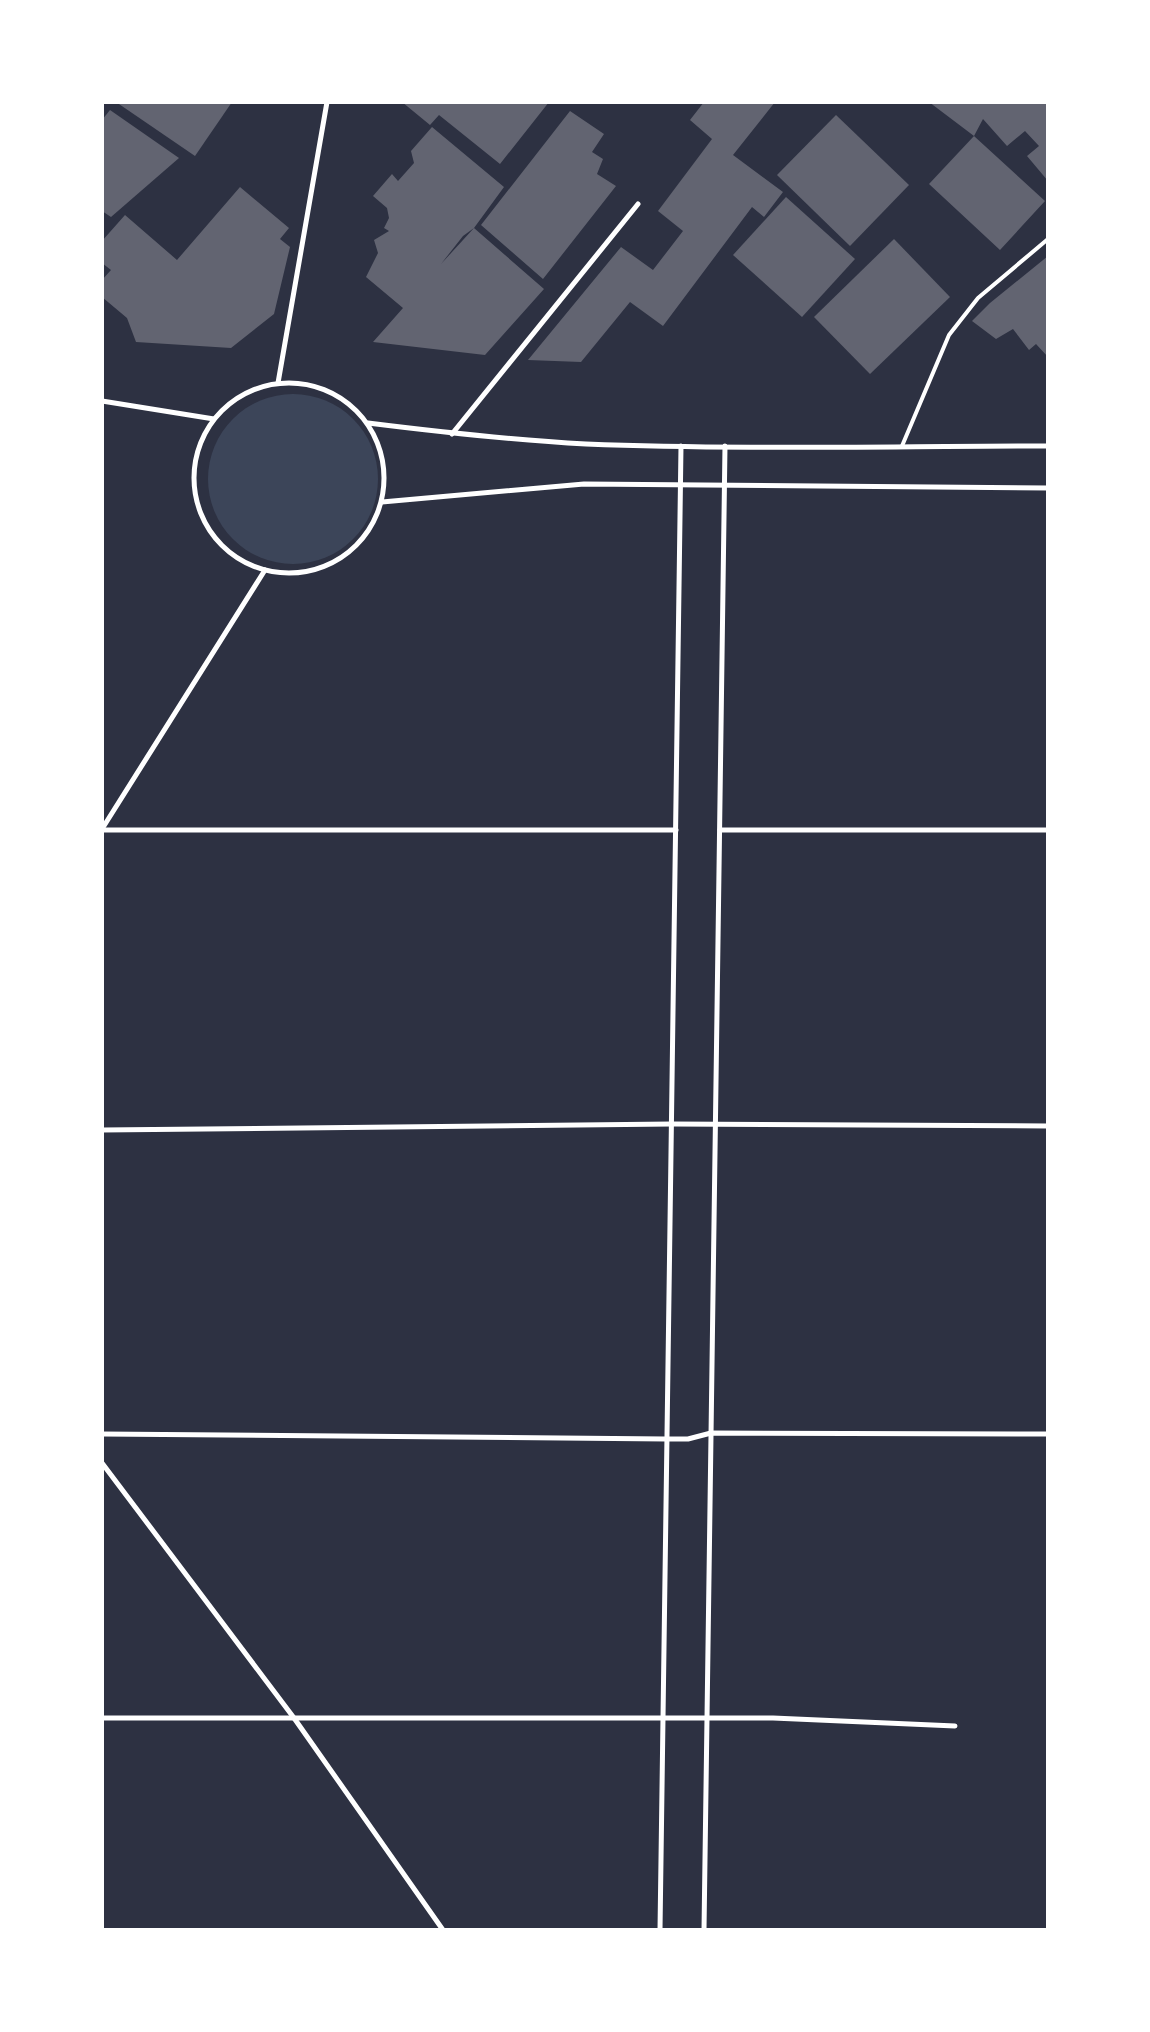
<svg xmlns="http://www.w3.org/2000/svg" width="1150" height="2032" font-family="'PT Serif',serif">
	<rect width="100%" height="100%" fill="#2d3142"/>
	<circle fill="#3c4559" cx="293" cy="479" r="85"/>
	<g fill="#626471">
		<polygon points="116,102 232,102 195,156"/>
		<polygon points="402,102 549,102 500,164 439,115 430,125"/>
		<polygon points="704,102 775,102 733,155 783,192 764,217 752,207 663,326 630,302 581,362 528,360 621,247 653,270 683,231 658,211 712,139 690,120"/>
		<polygon points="929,102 1048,102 1048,181 1027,156 1039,146 1025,131 1007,146 983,119 974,136 1045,201 1000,250 929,184 974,136"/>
		<polygon points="110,110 179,158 111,217 102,211 102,120"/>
		<polygon points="570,111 604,134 592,152 603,159 597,174 616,186 543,279 481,225"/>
		<polygon points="836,115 909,185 850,246 777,175"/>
		<polygon points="432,127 504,187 474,228 463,236 441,264 474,228 544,289 485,355 373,342 403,308 366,277 378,253 374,240 389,231 384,228 389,218 387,208 373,196 392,174 398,181 414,163 411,151"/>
		<polygon points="240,187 289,228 280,239 290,247 274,314 231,348 136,342 127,318 102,297 102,280 111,270 102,263 102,241 125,215 177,260"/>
		<polygon points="786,197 855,259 802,317 733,255"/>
		<polygon points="894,239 950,297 870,374 814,317"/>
		<polygon points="1048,256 1048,357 1036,344 1029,350 1013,329 996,339 972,321 990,303"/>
	</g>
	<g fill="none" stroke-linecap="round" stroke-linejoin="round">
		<polyline stroke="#fff" stroke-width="4" points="902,446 949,335 978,298 1048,239"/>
		<g stroke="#fff" stroke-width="5">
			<circle cx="289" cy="478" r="95"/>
			<polyline points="278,383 327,102"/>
			<polyline points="102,401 214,419"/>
			<path d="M 368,423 C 440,432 513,440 586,444 C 739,450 894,446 1048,446"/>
			<polyline points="452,434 638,204"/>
			<polyline points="382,502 584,484 1048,488"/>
			<polyline points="102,829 265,570"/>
			<polyline points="102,830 676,830"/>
			<polyline points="720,830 1048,830"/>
			<polyline points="102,1130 672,1124 1048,1126"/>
			<polyline points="102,1434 666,1439 688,1439 711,1433 1048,1434"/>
			<polyline points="102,1463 294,1718 443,1930"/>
			<polyline points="102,1718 773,1718 955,1726"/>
			<polyline points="660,1930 681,446"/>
			<polyline points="704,1930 725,446"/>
		</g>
	</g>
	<rect width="1150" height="2032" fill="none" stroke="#ffffff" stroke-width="208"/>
</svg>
